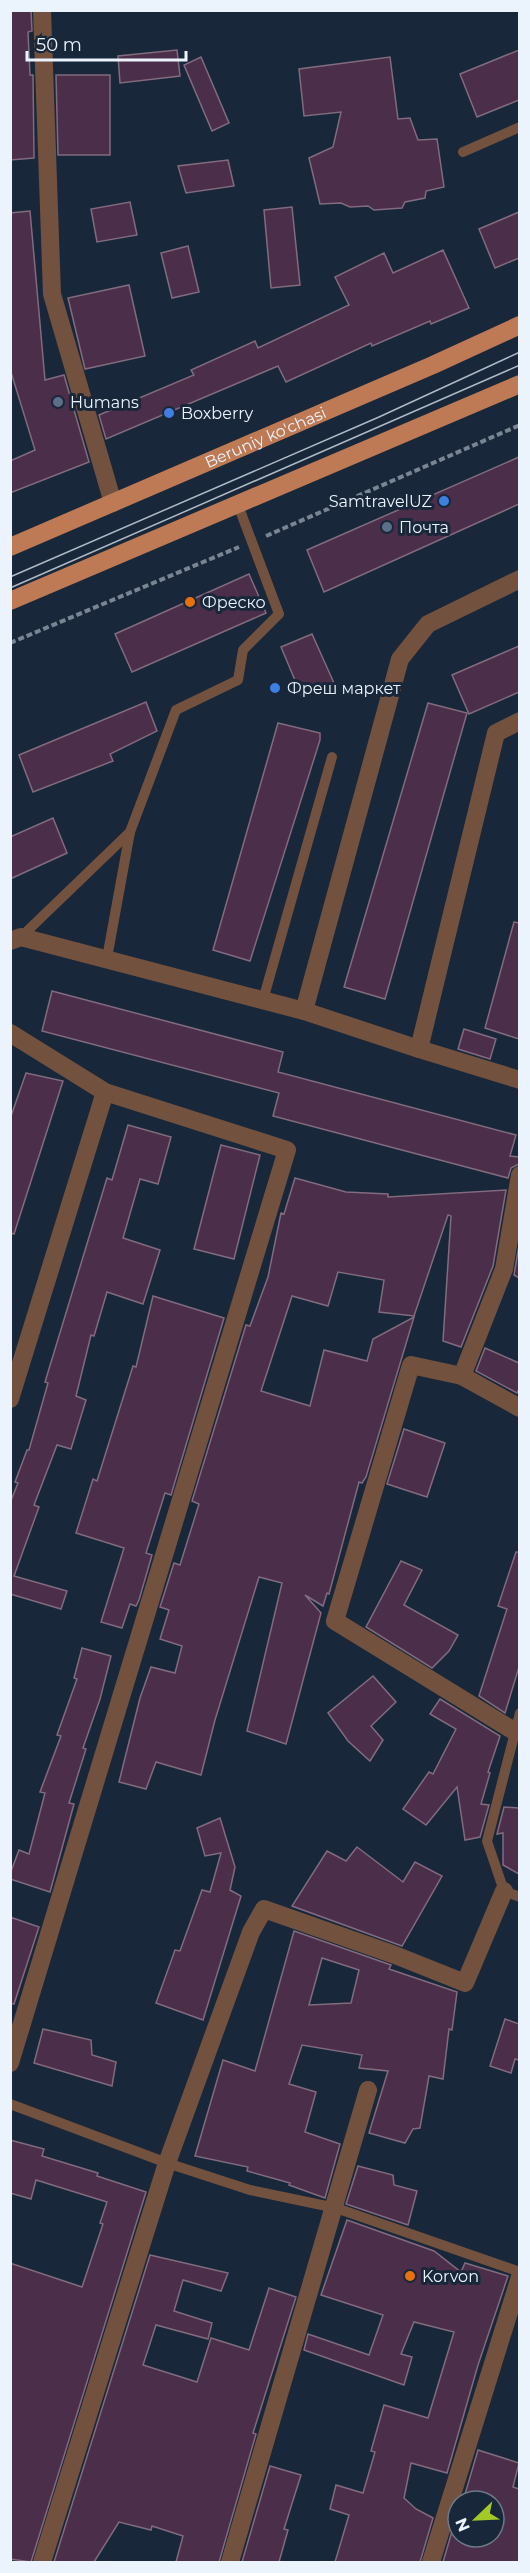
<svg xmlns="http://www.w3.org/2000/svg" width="530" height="2573" font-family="Montserrat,sans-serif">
	<rect width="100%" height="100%" fill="#182739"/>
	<g fill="#4b2e49" stroke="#816b7f" stroke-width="1.5" fill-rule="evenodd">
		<polygon points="10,10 31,10 32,31 28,32 30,75 33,75 34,158 10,160"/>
		<polygon points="177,50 180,76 120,83 118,56"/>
		<polygon points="519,50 519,100 477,117 460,74"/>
		<polygon points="201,57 229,123 212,131 184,65"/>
		<polygon points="390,57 398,119 410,118 418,140 437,139 444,187 426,191 425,198 405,202 402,208 374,210 368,206 350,207 341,203 320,204 309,158 333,147 341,112 304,116 299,69"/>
		<polygon points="56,75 110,75 110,155 58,155"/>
		<polygon points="228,160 234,186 186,193 178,166"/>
		<polygon points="130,202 137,235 97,242 91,209"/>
		<polygon points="292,207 300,285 271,288 264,210"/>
		<polygon points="30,211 45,380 64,375 89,462 10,493 10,461 35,450 10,369 10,213"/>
		<polygon points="519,212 519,258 495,268 479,229"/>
		<polygon points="188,246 199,292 172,298 161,253"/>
		<polygon points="443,250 469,308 431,324 430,321 372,346 371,343 286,382 278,366 106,439 99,415 194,375 191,370 255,341 258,348 349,305 335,277 384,253 393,273"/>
		<polygon points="129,285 145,356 85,369 68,298"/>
		<polygon points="519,457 519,504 324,592 307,550"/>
		<polygon points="249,574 266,613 132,672 115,634"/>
		<polygon points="312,634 334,683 302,697 281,647"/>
		<polygon points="519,646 519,692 469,714 452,675"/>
		<polygon points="146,702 157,731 110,754 113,761 33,792 19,755"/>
		<polygon points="428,703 467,713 385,999 344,987"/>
		<polygon points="278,723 320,733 320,740 250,961 213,950"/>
		<polygon points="53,818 67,853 10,879 10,837"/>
		<polygon points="514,922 519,923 519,1039 485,1028"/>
		<polygon points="52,991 283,1052 278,1072 516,1135 510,1156 519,1157 519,1164 511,1168 508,1178 273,1116 279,1093 42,1031"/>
		<polygon points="464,1029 496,1039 490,1059 458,1049"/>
		<polygon points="26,1073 63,1081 14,1234 10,1233 10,1119"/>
		<polygon points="128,1125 171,1137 158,1184 140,1179 123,1238 160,1250 143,1304 107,1292 94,1336 91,1335 76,1396 86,1400 71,1449 57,1445 34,1505 39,1507 14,1576 67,1591 61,1609 10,1594 10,1503 18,1483 15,1482 27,1450 29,1450 48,1383 45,1382 107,1178 112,1180"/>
		<polygon points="221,1145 260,1155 234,1259 194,1249"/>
		<polygon points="295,1178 346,1192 388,1194 388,1197 506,1190 493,1266 461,1347 443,1341 451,1216 448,1215 414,1316 379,1312 384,1280 338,1272 328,1306 292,1296 261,1391 310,1406 324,1350 367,1361 373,1339 414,1317 366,1477 362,1483 359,1482 329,1594 327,1593 323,1606 305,1595 321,1613 286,1744 247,1731 282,1583 259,1577 215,1720 201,1775 156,1762 146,1789 119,1782 140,1698 151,1667 175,1673 182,1646 160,1639 169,1610 160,1607 174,1563 180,1565 199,1504 192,1501 246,1325 250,1326 268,1277 281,1213 284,1214"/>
		<polygon points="519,1245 519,1278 514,1275"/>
		<polygon points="153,1296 224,1318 171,1495 165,1493 146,1553 152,1555 139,1600 136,1606 130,1604 122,1628 101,1622 124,1548 76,1533 93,1479 97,1481 133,1366 136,1367"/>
		<polygon points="485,1348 519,1363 519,1389 517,1393 476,1371"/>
		<polygon points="404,1429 445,1443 427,1497 387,1484"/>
		<polygon points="516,1552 519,1552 519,1667 505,1713 479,1696 507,1609 498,1606"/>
		<polygon points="401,1561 422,1570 404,1605 458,1635 449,1651 432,1668 366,1627"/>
		<polygon points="82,1648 111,1656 100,1699 83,1748 86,1749 69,1803 74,1804 50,1892 10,1879 10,1874 19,1850 29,1854 45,1793 40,1792 61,1736 57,1735 77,1679 74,1678"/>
		<polygon points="373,1676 396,1702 371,1726 383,1740 370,1761 348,1741 328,1713"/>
		<polygon points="440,1699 500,1736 488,1772 490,1773 481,1804 489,1805 480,1837 465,1840 457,1787 426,1825 403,1809 429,1772 433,1774 456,1729 430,1714"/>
		<polygon points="504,1807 519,1808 519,1874 503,1865 503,1833 497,1834"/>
		<polygon points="220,1818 235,1867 230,1890 241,1896 203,2020 156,2003 175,1950 180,1951 202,1890 210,1892 221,1853 205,1856 197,1828"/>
		<polygon points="357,1847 403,1882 415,1862 442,1876 402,1946 292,1906 327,1851 346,1861"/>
		<polygon points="10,1917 39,1927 14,2004 10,2003"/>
		<path d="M 294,1931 L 391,1965 L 389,1969 L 457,1992 L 452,2030 L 449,2029 L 443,2079 L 429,2076 L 420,2128 L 413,2129 L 405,2143 L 369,2133 L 388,2071 L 359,2068 L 362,2055 L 302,2045 L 289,2084 L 316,2092 L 305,2132 L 340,2144 L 325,2198 L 289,2185 L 290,2183 L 247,2171 L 248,2167 L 195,2156 L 223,2060 L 255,2071 ZM 322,1958 L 359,1970 L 351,2003 L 309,2005 Z"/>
		<polygon points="505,2019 519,2024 519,2060 515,2059 511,2073 490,2066"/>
		<polygon points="43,2029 91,2040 92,2055 116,2062 112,2086 34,2063"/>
		<polygon points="10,2140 44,2149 42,2156 98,2173 97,2176 146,2192 31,2562 10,2559 10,2263 82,2287 103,2224 100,2223 107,2202 36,2180 31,2199 10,2193"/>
		<polygon points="358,2166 393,2175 394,2185 417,2191 408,2225 346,2204"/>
		<polygon points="347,2220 434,2251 461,2272 465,2263 508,2276 478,2365 447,2473 411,2463 404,2498 416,2509 433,2518 420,2562 335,2562 349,2515 330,2509 336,2485 363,2493 375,2452 371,2451 384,2405 428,2418 454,2332 414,2322 401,2354 412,2357 404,2385 304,2350 308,2334 369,2355 383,2315 321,2295"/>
		<polygon points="150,2255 228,2273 221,2291 183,2280 174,2311 212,2323 208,2339 156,2325 143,2365 197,2382 211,2338 249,2350 269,2288 296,2297 253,2433 256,2434 219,2562 176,2562 183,2536 152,2526 151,2530 119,2522 94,2562 54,2562"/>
		<polygon points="478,2450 519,2463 513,2487 519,2489 519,2562 443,2562 453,2528 458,2531 458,2537 494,2537 494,2501 463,2501"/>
		<polygon points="270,2466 301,2475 284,2529 288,2530 279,2562 242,2562"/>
	</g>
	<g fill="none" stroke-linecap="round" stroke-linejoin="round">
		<g stroke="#798593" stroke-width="4" stroke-dasharray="6 3" stroke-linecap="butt">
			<polyline points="266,536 520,425"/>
			<polyline points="10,643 239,547"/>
		</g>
		<g stroke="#73513f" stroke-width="10">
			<polyline points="463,152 520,127"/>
			<polyline points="21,937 130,832"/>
			<polyline points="107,958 130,832 176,710 238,680 243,650 279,614 238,505"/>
			<polyline points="263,1000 332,757"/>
			<polyline points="520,1713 487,1841 504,1891 520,1897"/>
			<polyline points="10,2104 167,2163 250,2190 336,2208 520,2272"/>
		</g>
		<g stroke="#73513f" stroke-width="18">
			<polyline points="42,10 52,294 113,503"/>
			<polyline points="520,721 496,733 419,1049 520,1080"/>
			<polyline points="10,941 21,937 304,1011 400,659 428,624 520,579"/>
			<polyline points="304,1011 419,1049"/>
			<polyline points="10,1033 105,1092 287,1150 10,2063"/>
			<polyline points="520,1175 504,1269 462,1376 520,1408"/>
			<polyline points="462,1376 411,1365 335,1621 514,1731"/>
			<polyline points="10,1399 105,1092"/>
			<polyline points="42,2562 167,2163 251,1932 264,1909 395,1955 465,1983 504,1891"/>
			<polyline points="230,2562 368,2090"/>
			<polyline points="431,2562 520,2277"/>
		</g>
		<g stroke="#be7a54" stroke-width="18">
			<path id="s1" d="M 10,547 L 433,365 L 520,325"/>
			<polyline points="10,601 520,384"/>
		</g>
		<g stroke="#b0bac6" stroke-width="1.5">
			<polyline points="10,577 379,417 520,352"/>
			<polyline points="10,588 520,365"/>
		</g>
	</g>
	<g fill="#5c6f8a" stroke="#182739" stroke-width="2">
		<circle cx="58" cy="402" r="6"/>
		<circle cx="387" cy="527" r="6"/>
	</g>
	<g fill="#3f7fe0" stroke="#182739" stroke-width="2">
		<circle cx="169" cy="413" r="6"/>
		<circle cx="444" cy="501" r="6"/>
		<circle cx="275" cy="688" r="6"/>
	</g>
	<g fill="#e8710a" stroke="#182739" stroke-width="2">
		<circle cx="190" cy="602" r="6"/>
		<circle cx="410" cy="2276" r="6"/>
	</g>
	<g text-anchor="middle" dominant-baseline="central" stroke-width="6" stroke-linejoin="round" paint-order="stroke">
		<g font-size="16" fill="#ebf3fd" stroke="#182739" text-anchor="start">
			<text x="70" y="402">Humans</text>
			<text x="181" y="413">Boxberry</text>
			<text x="432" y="501" text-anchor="end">SamtravelUZ</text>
			<text x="399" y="527">Почта</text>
			<text x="202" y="602">Фреско</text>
			<text x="287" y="688">Фреш маркет</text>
			<text x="422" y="2276">Korvon</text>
		</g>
		<g font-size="16" fill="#ebf3fd" stroke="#182739">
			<text stroke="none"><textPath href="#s1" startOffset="278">Beruniy ko'chasi</textPath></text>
		</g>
	</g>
	<rect width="530" height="2573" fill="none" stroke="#ebf3fd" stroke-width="24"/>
	<g transform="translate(476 2519) rotate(247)"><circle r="28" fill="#182739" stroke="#6c7987" stroke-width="1.5"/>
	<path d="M0-4.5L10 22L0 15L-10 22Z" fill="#a3c926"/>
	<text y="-9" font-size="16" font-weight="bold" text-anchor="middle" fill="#ebf3fd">N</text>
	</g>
	<path d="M27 51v9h159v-9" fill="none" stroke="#ebf3fd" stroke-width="3"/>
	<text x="36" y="51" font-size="18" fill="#ebf3fd" stroke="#182739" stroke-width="4.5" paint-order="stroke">50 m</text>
</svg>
